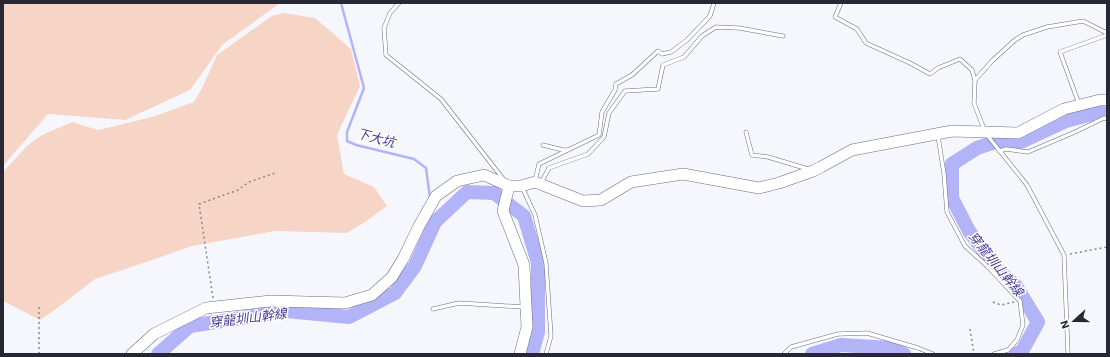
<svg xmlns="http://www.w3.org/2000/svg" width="1110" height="357" font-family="'Work Sans','Noto Sans TC',sans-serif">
	<rect width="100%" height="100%" fill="#f6f7fd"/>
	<g fill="#f6d5c7">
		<polygon points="3,3 282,3 280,3 222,45 190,90 125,120 48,114 3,166"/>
		<polygon points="284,13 315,18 351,49 360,86 337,135 344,174 374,187 387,206 365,222 347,233 275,231 192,246 132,267 95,279 56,309 40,320 3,301 3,172 28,145 42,135 72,122 98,130 152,117 194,102 202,88 217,55 272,16"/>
	</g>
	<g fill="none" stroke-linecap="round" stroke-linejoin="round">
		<g stroke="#b2b4f7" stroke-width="2.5">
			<polyline points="341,3 364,88 347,132 347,141 356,145 414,159 426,168 430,198"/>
			<polyline points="430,215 430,234"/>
		</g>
		<g stroke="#b2b4f7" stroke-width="14">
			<polyline points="158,354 190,326 286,311 349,317 395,293 415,266 435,222 467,192 494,193 524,216 538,263 538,332 532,354"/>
			<polyline points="812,354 841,345 891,348 904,354"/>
			<polyline points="1016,354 1022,351 1038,322 1016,286 998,270 969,231 952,198 952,164 977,148 998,141 1021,142 1066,121 1107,110"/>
		</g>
		<defs>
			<g id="lane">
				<polyline points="399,3 390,13 384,28 386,55 441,99 504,180"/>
				<polyline points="841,3 835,17 857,29 866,43 910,63 930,74 938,68 960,59 972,70 975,80 974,103 984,129"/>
				<polyline points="975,80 993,60 1015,40 1023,35 1047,27 1083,21 1107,33"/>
				<polyline points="1079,104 1060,52 1107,35"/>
				<polyline points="746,132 752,155 768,157 808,169"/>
				<polyline points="987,135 1027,185 1064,255 1068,354"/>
				<polyline points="938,136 944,174 947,212 965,246 987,266 1020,301 1023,325 1017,340 1008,350 994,354"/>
				<polyline points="543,145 563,150 567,150"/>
				<polyline points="999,151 1006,149 1028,152 1075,132 1104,118 1107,119"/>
				<polyline points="535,181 539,164 599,135 602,112 615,90 616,84 632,75 658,51 662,54 671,52 687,40 710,16 714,3"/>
				<polyline points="541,183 549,168 588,154 604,137 609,113 625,91 658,89 663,65 684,57 702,36 716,27 739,28 783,36"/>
				<polyline points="522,187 535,215 546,263 551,336 546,354"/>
				<polyline points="433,309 459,303 524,307"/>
				<polyline points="784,354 791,347 838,334 867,333 918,348 933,354"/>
			</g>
			<g id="secondary">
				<polyline points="509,186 503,211 524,265 527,327 520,354"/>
				<polyline points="132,354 154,334 206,308 271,301 345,303 372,295 392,277 403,259 418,228 436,196 457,181 484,175 509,186 521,186 535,182 583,201 601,200 631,182 683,174 759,188 779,183 813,171 821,167 852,150 952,131 1018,133 1064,109 1100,100 1107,100"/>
			</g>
		</defs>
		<use href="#lane" stroke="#696b86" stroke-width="4.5"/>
		<use href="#secondary" stroke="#696b86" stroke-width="12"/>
		<g stroke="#868790" stroke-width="1.5" stroke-dasharray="2 3" stroke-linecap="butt">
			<polyline points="1070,254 1107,247"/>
			<polyline points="213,298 199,204 238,190 249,182 275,173"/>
			<polyline points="993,302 1001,305 1014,302"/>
			<polyline points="970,329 974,354"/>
			<polyline points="39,354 39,307"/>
		</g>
		<use href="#lane" stroke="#fff" stroke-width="3.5"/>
		<use href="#secondary" stroke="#fff" stroke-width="11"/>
	</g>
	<g text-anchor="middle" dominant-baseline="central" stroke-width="3" stroke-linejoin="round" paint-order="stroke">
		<g font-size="13" font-style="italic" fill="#423896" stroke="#fff">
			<text transform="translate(376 138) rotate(15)">下大坑</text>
			<text transform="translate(996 264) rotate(51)">穿龍圳山幹線</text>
			<text transform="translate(248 318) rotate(-7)">穿龍圳山幹線</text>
		</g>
	</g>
	<rect width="1110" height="357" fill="none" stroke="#272834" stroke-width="8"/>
	<g transform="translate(1074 321) rotate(249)" stroke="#ffffff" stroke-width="3" paint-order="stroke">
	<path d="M0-3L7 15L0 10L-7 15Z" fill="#272834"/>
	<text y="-6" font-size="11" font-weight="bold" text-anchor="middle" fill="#272834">N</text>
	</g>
</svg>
